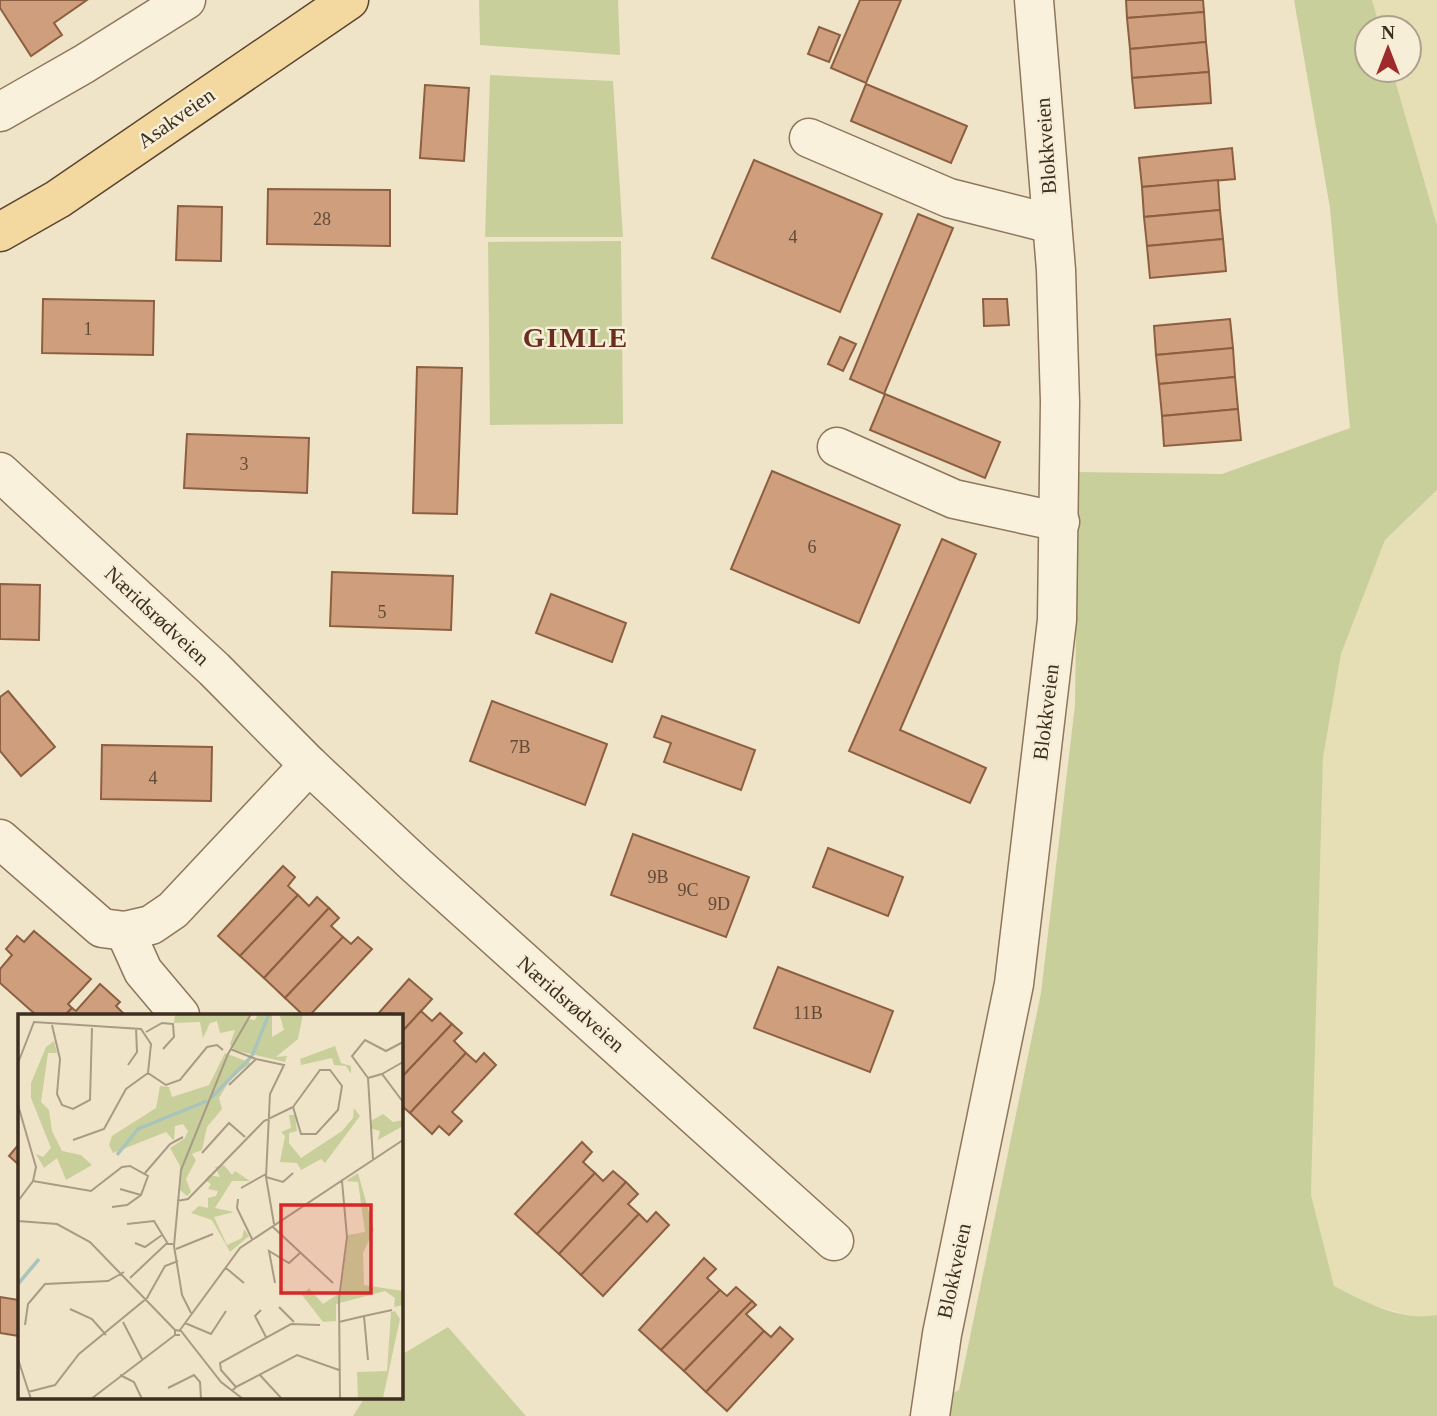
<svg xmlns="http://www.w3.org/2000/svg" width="1437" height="1416" font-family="Georgia,serif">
	<rect width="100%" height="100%" fill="#f0e4c8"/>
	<g fill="#e6deb5">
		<polygon points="1372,0 1437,0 1437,225 1392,70 1409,70 1409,28 1380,28"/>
		<polygon points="1437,490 1437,1315 1418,1318 1367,1303 1334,1286 1311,1195 1323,759 1341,654 1385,540"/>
	</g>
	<g fill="#c9cf9b">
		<polygon points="479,0 618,0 620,55 480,45"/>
		<path d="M 1294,0 L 1372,0 L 1380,28 L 1367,28 L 1367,70 L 1392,70 L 1437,225 L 1437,490 L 1385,540 L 1341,654 L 1323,758 L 1311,1195 L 1334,1286 C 1365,1302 1402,1322 1437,1315 L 1437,1416 L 907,1416 L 959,1390 L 1041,993 L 1075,705 L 1078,472 L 1222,474 L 1350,428 L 1330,208 Z"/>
		<polygon points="490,75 613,81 623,237 485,237"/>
		<polygon points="621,241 623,424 490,425 488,242"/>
		<polygon points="448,1327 526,1416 353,1416 365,1397 401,1397 401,1355"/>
	</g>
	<g fill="#cf9f7d" stroke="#8d5f41" stroke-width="2">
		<polygon points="0,0 87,0 54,23 62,35 31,56 0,8"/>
		<polygon points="860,0 901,0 866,83 831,68"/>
		<polygon points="1126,0 1203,0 1204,12 1127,18"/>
		<polygon points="1204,12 1206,42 1130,49 1127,18"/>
		<polygon points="819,27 840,35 829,62 808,54"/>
		<polygon points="1206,42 1209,72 1132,78 1130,49"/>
		<polygon points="1209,72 1211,103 1135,108 1132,78"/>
		<polygon points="866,84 967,126 951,163 851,121"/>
		<polygon points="425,85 469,88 464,161 420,158"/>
		<polygon points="1232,148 1235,179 1142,187 1139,158"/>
		<polygon points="754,160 882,214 840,312 712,258"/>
		<polygon points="1218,180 1220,210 1144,217 1142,187"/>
		<polygon points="268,189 390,190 390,246 267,244"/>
		<polygon points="178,206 222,207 221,261 176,260"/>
		<polygon points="1220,210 1223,239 1147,246 1144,217"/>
		<polygon points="918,214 953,228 884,394 850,379"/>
		<polygon points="1223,239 1226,271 1150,278 1147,246"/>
		<polygon points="43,299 154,301 153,355 42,353"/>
		<polygon points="983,299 1007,299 1009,325 984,326"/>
		<polygon points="1230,319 1233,348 1156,355 1154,326"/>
		<polygon points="840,337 856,344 843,371 828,364"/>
		<polygon points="1233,348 1235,377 1159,384 1156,355"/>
		<polygon points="417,367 462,368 457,514 413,513"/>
		<polygon points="1235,377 1238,409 1162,416 1159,384"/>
		<polygon points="885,394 1000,442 985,478 870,430"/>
		<polygon points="1238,409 1241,440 1164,446 1162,416"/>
		<polygon points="187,434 309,438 307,493 184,488"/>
		<polygon points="772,471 900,525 859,623 731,569"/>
		<polygon points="942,539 976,554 900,730 986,768 970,803 849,751"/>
		<polygon points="332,572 453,576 451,630 330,626"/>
		<polygon points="0,584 40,585 39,640 0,639"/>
		<polygon points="551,594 626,623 612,662 536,633"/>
		<polygon points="8,691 55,747 21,776 0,751 0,697"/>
		<polygon points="492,701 607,744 585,805 470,761"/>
		<polygon points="662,716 755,750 741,790 664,762 671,743 654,737"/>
		<polygon points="102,745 212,747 211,801 101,799"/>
		<polygon points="633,834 749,877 726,937 611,895"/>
		<polygon points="828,848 903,877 888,916 813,887"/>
		<polygon points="283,866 295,877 288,886 298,895 240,956 218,936"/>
		<polygon points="298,895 309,906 317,897 329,908 264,978 240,956"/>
		<polygon points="329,908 339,918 331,926 343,937 285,998 264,978"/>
		<polygon points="34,931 91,979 68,1004 72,1008 65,1015 36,1015 0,983 0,969 12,955 6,949 17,936 24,942"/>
		<polygon points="343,937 351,944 358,937 372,949 310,1015 303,1015 285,998"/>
		<polygon points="778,967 893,1011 870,1072 754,1028"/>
		<polygon points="409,979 432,999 401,1033 401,1015 377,1015"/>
		<polygon points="100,984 120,1002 116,1006 125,1015 65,1015 72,1008 76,1011"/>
		<polygon points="421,1011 432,1021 440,1013 452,1024 401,1078 401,1033"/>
		<polygon points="452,1024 462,1033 454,1041 466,1053 410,1113 401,1105 401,1078"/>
		<polygon points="466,1053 476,1062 484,1053 496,1065 452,1112 462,1121 449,1135 439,1126 432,1134 410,1113"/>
		<polygon points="582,1142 592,1152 583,1162 595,1173 537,1234 515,1214"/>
		<polygon points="19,1144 19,1165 9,1156"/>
		<polygon points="613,1171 626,1182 559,1254 537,1234 595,1173 603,1181"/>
		<polygon points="626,1182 638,1194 628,1204 639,1214 581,1275 559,1254"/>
		<polygon points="656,1212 669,1225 603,1296 581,1275 639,1214 647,1222"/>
		<polygon points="704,1258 716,1269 707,1278 720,1290 661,1350 639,1330"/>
		<polygon points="736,1287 752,1301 684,1371 661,1350 720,1290 727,1296"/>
		<polygon points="0,1297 19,1300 19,1336 0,1333"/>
		<polygon points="752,1301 756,1305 746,1314 764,1331 706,1392 684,1371"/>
		<polygon points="780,1327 793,1339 727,1411 706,1392 764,1331 771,1337"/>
	</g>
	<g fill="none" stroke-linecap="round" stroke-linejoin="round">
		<defs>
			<g id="minor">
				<polyline points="0,112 84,64 186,0"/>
				<polyline points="809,138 949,198 1052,224"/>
				<polyline points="837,447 954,499 1060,522"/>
				<polyline points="0,472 214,669 309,765 417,866 834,1241"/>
				<polyline points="0,839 102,928 125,931 151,925 173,910 309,765"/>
				<polyline points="125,931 143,971 180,1015"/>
				<polyline points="930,1416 942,1334 1014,984 1057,620 1060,402 1056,270 1034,0"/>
			</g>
			<polyline id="major" points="0,232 58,199 349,0"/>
		</defs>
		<use href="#minor" stroke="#8d765c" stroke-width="41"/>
		<use href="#major" stroke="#5b4430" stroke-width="41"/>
		<use href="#minor" stroke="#faf1dc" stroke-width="38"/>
		<use href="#major" stroke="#f3d9a0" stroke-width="38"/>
	</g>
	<g text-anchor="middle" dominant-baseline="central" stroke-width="5" stroke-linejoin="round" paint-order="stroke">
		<g font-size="18" fill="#624a37">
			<text x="322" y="219">28</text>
			<text x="793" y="237">4</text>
			<text x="88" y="329">1</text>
			<text x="244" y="464">3</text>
			<text x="812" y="547">6</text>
			<text x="382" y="612">5</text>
			<text x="520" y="747">7B</text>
			<text x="153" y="778">4</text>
			<text x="658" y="877">9B</text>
			<text x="688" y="890">9C</text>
			<text x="719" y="904">9D</text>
			<text x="808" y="1013">11B</text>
		</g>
		<g font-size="21" fill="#3d2e20" stroke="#f7eed8">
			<text transform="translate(176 118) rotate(-35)">Asakveien</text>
			<text transform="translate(1046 146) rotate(-94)">Blokkveien</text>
			<text transform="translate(157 616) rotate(43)">Næridsrødveien</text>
			<text transform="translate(1046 712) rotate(-83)">Blokkveien</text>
			<text transform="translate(571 1004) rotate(41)">Næridsrødveien</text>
			<text transform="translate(954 1271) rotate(-78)">Blokkveien</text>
		</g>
		<g font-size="28" font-weight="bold" letter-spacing="2" fill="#6b2e1e" stroke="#f7eed8">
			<text x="576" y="337">GIMLE</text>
		</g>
	</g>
	<g transform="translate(18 1014)">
		<rect width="385" height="385" fill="#f0e4c8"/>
		<path d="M 157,0 L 231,0 L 230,5 L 237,6 L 240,0 L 254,0 L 254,23 L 266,16 L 262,2 L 285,0 L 280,25 L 258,43 L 269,42 L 267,48 L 216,36 L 212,30 L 217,16 L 202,19 L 199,7 L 192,9 L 185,24 L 182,8 L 156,9 ZM 36,27 L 39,39 L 30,39 L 23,88 L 31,96 L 34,117 L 44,137 L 63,141 L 74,151 L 48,166 L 39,144 L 26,154 L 18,140 L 25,143 L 33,134 L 13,84 L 13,69 L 28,33 ZM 317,32 L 323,49 L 333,52 L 333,60 L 328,52 L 316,51 L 314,44 L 283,51 L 282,45 ZM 207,39 L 233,49 L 213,64 L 201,84 L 204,95 L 189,113 L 184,136 L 174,140 L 178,146 L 168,165 L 173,178 L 169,182 L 162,176 L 162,152 L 152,134 L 167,124 L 170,117 L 165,110 L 157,112 L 156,127 L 148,118 L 95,139 L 91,131 L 94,122 L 138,94 L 142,72 L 151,73 L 154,83 L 191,71 ZM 336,94 L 342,102 L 307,149 L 303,145 L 283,156 L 279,149 L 262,148 L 267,122 L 263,118 L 273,114 L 271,101 L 277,101 L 279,117 L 271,119 L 271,129 L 283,144 L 324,117 L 335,104 ZM 365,100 L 375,108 L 385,106 L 385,112 L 360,126 L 362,117 L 352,114 L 353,107 ZM 206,151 L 214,161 L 217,157 L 232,167 L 214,167 L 197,194 L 216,198 L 196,203 L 209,231 L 224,224 L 226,215 L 231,222 L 212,238 L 194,206 L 173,199 L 181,192 L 190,194 L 190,184 L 198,182 L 200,177 L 190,175 L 193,170 L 187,166 L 191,161 L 202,163 L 197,153 ZM 340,159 L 356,216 L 345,239 L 346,271 L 385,277 L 385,291 L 376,293 L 377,284 L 367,277 L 318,290 L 318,307 L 305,308 L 284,281 L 291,274 L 305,290 L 323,278 L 330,221 L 347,218 L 340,168 L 328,167 ZM 377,297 L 382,305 L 365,384 L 340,385 L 339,358 L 369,357 L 373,298 Z" fill="#c9cf9b"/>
		<path fill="none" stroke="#a9c4bc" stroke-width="3.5" d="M 193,84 L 234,42 L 251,0M 99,141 L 120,115 L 189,87M 0,270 L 21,245"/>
		<path fill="none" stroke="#a89b85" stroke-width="2" d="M 34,11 L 42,45 L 39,80 L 44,91 L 55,95 L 72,86 L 74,14M 128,18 L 144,9 L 155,10 L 156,23 L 145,35M 212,35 L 238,45M 0,49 L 16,8 L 123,15 L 133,30 L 130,59 L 148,71 L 162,66 L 189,33 L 199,31 L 205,36M 110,51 L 119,38 L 118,14M 364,60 L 385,48M 350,64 L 364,60 L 385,88M 211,71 L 238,45 L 266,51 L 252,80 L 248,163 L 256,210M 0,91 L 18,153 L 15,167 L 0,187M 55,126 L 86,115 L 108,75 L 130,59M 184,139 L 211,109 L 227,123M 355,145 L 350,64 L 334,42 L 347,26 L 368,37 L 385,28M 127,159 L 152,130 L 165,123M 248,163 L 265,168 L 275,159M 15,167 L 73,177 L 104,153 L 112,152 L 130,162 L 123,181 L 109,191 L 94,193M 223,174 L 248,160M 102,175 L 123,181M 220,185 L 219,194 L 234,225M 159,187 L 170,185 L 246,107 L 275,93 L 283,120 L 298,120 L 320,96 L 324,72 L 312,56 L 302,56 L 275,93M 0,207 L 39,210 L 72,228 L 157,316M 109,210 L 136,207 L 150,230M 255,213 L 315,269M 117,229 L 127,233 L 144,221M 158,235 L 195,220M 208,254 L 226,269M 112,264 L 148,230 L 155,230M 257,269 L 251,237 L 271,249 L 282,239M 261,293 L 276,308M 52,295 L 74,305 L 88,321M 243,296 L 237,302 L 248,323M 173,299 L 164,281 L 156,232 L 163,156 L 210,40 L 233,0M 105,308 L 124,345M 321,308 L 346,302M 167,309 L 193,320 L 208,297M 7,311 L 10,290 L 27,270 L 90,267 L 106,258M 162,316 L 222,234 L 385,126M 162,321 L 157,321 L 157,316 L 163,317 L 203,368 L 225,385M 0,345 L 13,385M 350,346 L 346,302 L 374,296M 241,360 L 264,385M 102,361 L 116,368 L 124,385M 218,373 L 279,341 L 321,356M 150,374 L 176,361 L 182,368 L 183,385M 214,377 L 218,373 L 203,356 L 202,349 L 273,310 L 302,311M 10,378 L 37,371 L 61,340 L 129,284 L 147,252 L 160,247M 73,385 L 157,321M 322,385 L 321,285 L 329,223 L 324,167"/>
		<path fill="#d62828" fill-opacity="0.15" stroke="#d62828" stroke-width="3.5" d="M 263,191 L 353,191 L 353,279 L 263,279 Z"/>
		<rect width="385" height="385" fill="none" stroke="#3d2e20" stroke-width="3.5"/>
	</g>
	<g transform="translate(1388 49)"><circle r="33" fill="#f7eed8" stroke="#ada18e" stroke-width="2"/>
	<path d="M0-5L12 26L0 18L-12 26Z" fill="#9e2a2b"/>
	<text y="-10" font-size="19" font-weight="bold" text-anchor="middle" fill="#3d2e20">N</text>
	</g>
</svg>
